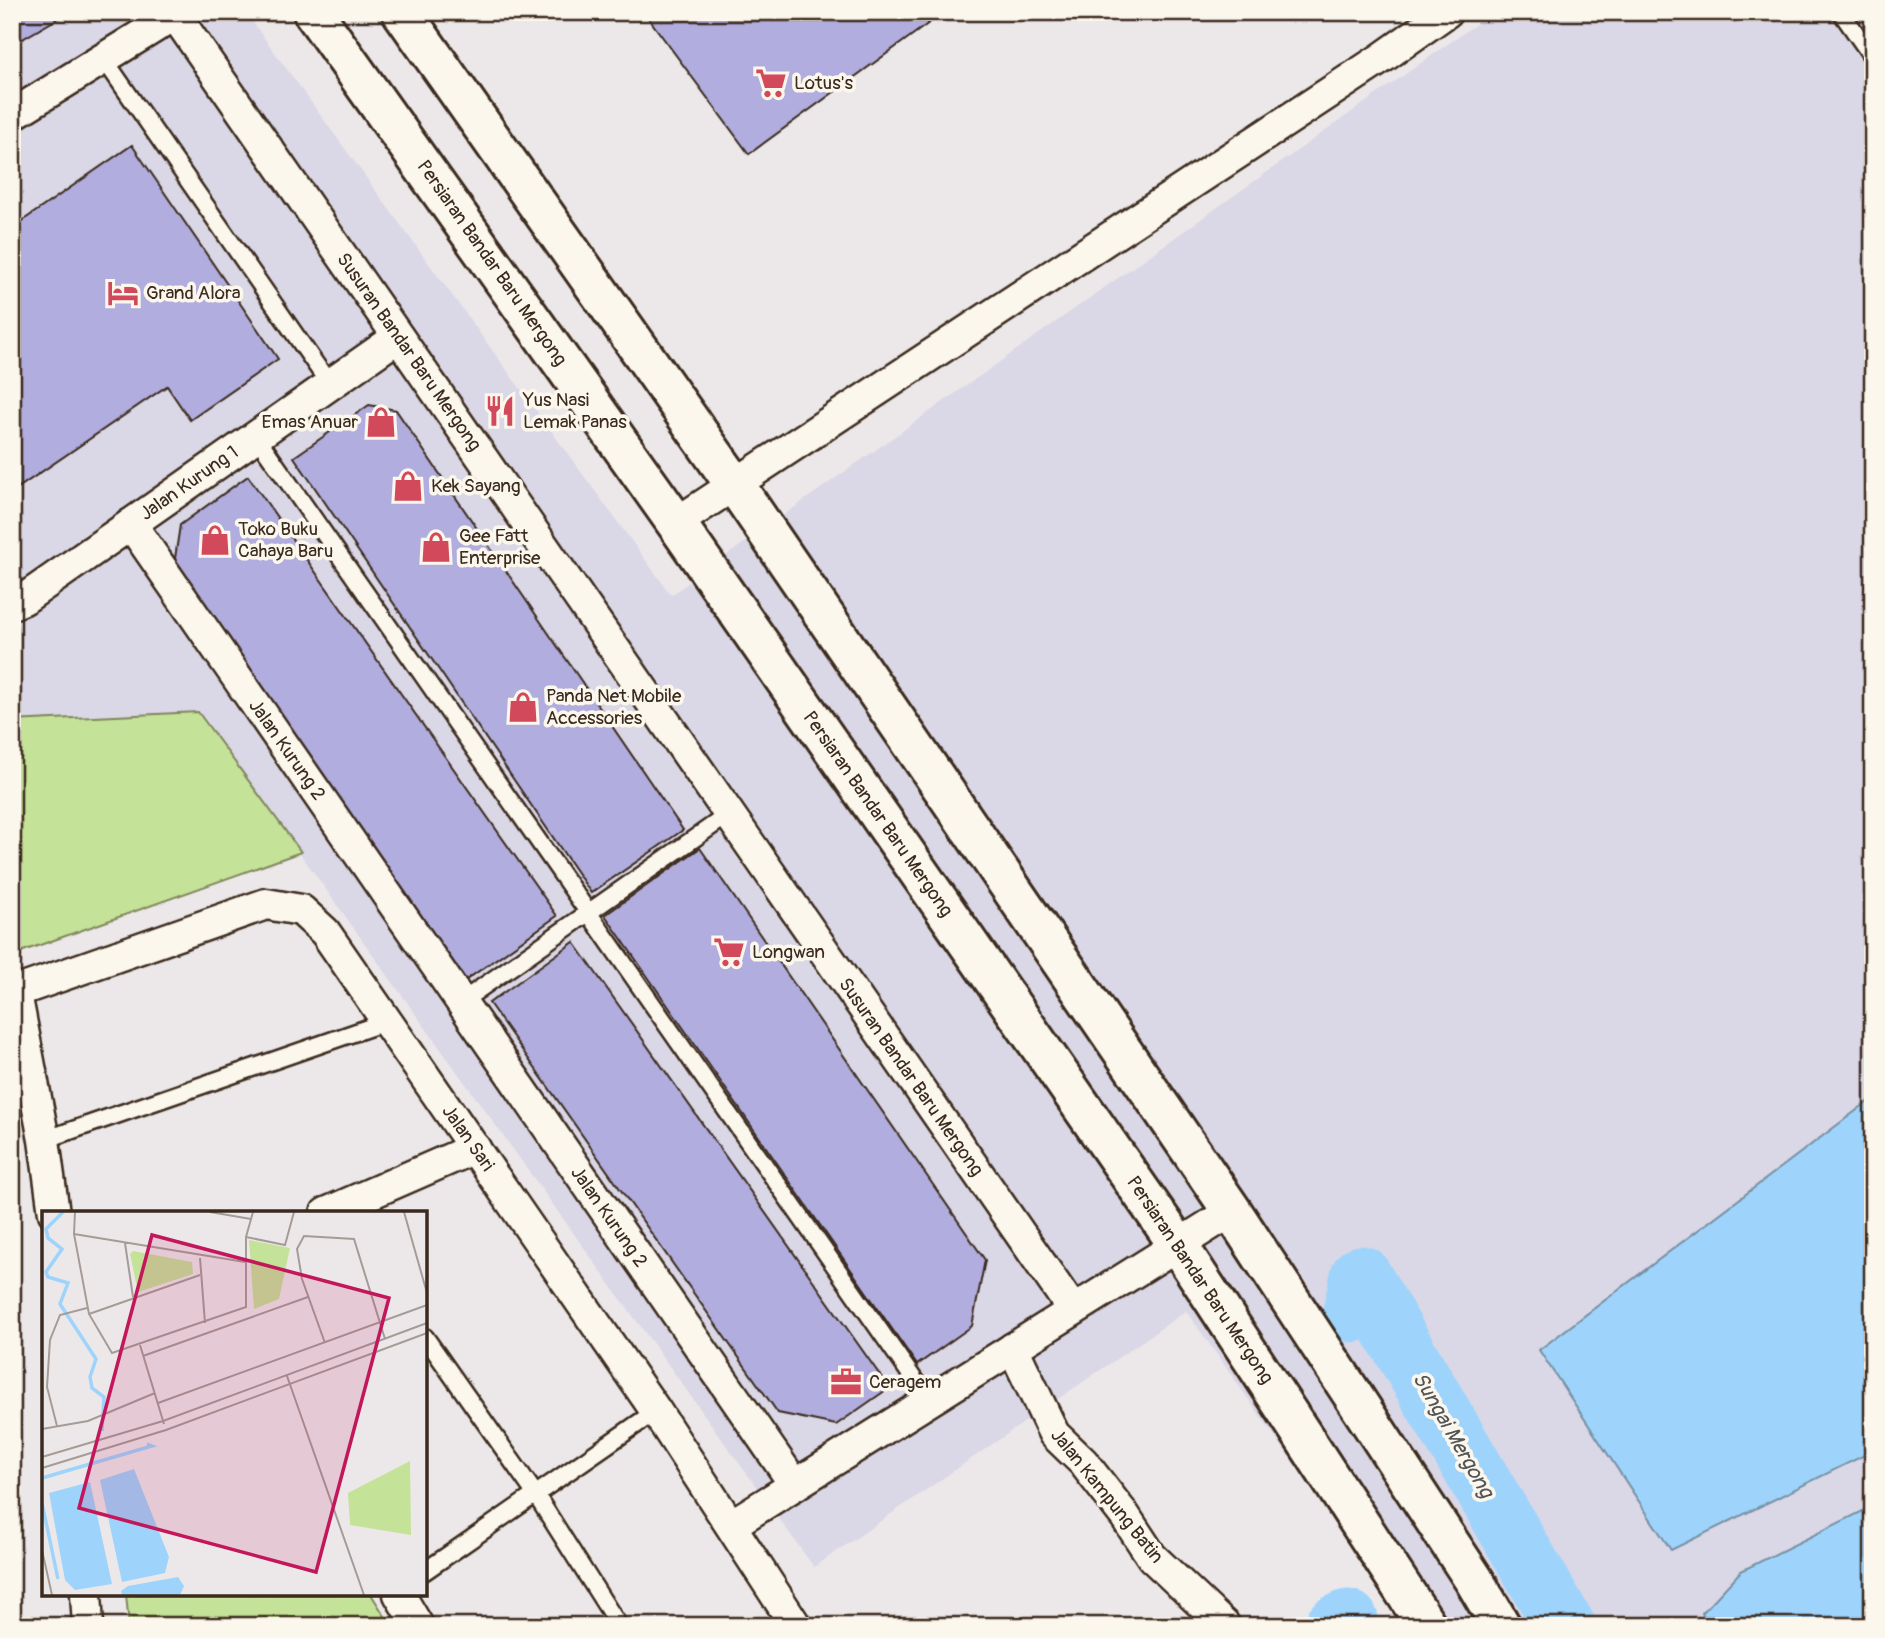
<svg xmlns="http://www.w3.org/2000/svg" width="1885" height="1638" font-family="Pangolin,sans-serif">
	<rect width="100%" height="100%" fill="#ece8e9"/>
	<filter id="ink" filterUnits="userSpaceOnUse"><feTurbulence type="fractalNoise" baseFrequency=".0143" numOctaves="2"/><feDisplacementMap in="SourceGraphic" scale="14" xChannelSelector="R" yChannelSelector="G"/><feConvolveMatrix kernelMatrix="1 2 1 2 8 2 1 2 1" color-interpolation-filters="sRGB"/></filter>
	<g filter="url(#ink)">
		<polygon fill="#dad7e6" points="12,12 245,12 671,595 1493,12 1873,12 1873,1626 1409,1626 1186,1311 814,1567 198,712 12,721"/>
		<g fill="#c5e299" stroke="#80865c" stroke-width="2">
			<polygon points="198,712 301,852 12,955 12,721"/>
			<polygon points="126,1594 371,1594 391,1626 129,1626"/>
		</g>
		<g fill="#9ed4fc" stroke="#7690a3" stroke-width="2">
			<polygon points="1873,1098 1873,1451 1671,1550 1539,1350"/>
			<polygon points="1873,1506 1873,1626 1709,1626 1702,1613 1741,1571"/>
		</g>
		<g fill="none" stroke-linecap="round" stroke-linejoin="round">
			<g stroke="#9ed4fc" stroke-width="61">
				<polyline points="1353,1312 1361,1276 1565,1626"/>
				<polyline points="1335,1626 1348,1620"/>
			</g>
		</g>
		<g fill="#b1aedf" stroke="#3b2a1e" stroke-width="2">
			<polygon points="12,12 69,12 12,45"/>
			<polygon points="644,12 944,12 749,154"/>
			<polygon points="132,145 278,359 190,420 167,386 12,492 12,228"/>
			<polygon points="369,405 396,410 683,830 591,893 294,457"/>
			<polygon points="248,476 557,916 466,980 174,565 180,525"/>
			<polygon points="700,848 985,1260 972,1326 917,1365 605,915"/>
			<polygon points="574,942 889,1388 836,1425 778,1413 489,1003"/>
		</g>
		<g fill="none" stroke-linecap="round" stroke-linejoin="round">
			<defs>
				<g id="lane">
					<polyline points="1841,12 1873,58"/>
					<polyline points="104,59 330,385"/>
					<polyline points="256,436 929,1401"/>
					<polyline points="461,1002 729,814"/>
					<polyline points="44,1140 388,1021"/>
					<polyline points="425,1337 536,1495 619,1626"/>
					<polyline points="425,1571 656,1411"/>
				</g>
				<g id="street">
					<polyline points="173,12 1073,1310"/>
					<polyline points="12,115 179,12"/>
					<polyline points="676,523 1382,58 1447,12"/>
					<polyline points="131,524 795,1485"/>
					<polyline points="12,604 24,599 398,337"/>
					<polyline points="12,993 266,904 301,910 325,932 656,1411 796,1626"/>
					<polyline points="16,993 44,1140 54,1213"/>
					<polyline points="326,1213 475,1148"/>
					<polyline points="1013,1348 1054,1434 1083,1462 1125,1516 1152,1557 1225,1626"/>
					<polyline points="731,1525 1232,1211"/>
					<polyline points="86,1594 88,1626"/>
					<polyline points="399,1594 418,1626"/>
				</g>
				<g id="secondary">
					<polyline points="313,12 676,523 1178,1245 1427,1626"/>
					<polyline points="402,12 735,485 1232,1211 1474,1580 1501,1626"/>
				</g>
			</defs>
			<use href="#lane" stroke="#3b2a1e" stroke-width="21"/>
			<use href="#street" stroke="#3b2a1e" stroke-width="35"/>
			<use href="#secondary" stroke="#3b2a1e" stroke-width="44"/>
			<use href="#lane" stroke="#fbf7ec" stroke-width="16"/>
			<use href="#street" stroke="#fbf7ec" stroke-width="30"/>
			<use href="#secondary" stroke="#fbf7ec" stroke-width="38"/>
		</g>
	</g>
	<defs>
		<symbol id="supermarket-bare" viewBox="-9 -9 18 18"><path d="M-6-5.5h2.5l.6 2H6L4.5 2H-2.5L-4.4-4H-6ZM-1.5 3.2a1.3 1.3 0 1 0 .1 0ZM3 3.2a1.3 1.3 0 1 0 .1 0Z" fill="#d1495b" stroke="#fbf7ec" stroke-width="2.5" paint-order="stroke"/></symbol>
		<symbol id="hotel-bare" viewBox="-9 -9 18 18"><path d="M-6-4.5h1.5V1H6V5H4.5V3h-9V5H-6ZM-4 0a1.8 1.8 0 1 1 3.6 0ZM.5 0V-2.5h3Q6-2.5 6 0Z" fill="#d1495b" stroke="#fbf7ec" stroke-width="2.5" paint-order="stroke"/></symbol>
		<symbol id="restaurant-bare" viewBox="-9 -9 18 18"><path d="M-5-6h1v4h1v-4h1v4h1v-4h1v5L-1.5 .5V6h-2V.5L-5-1ZM5-6V6H3V1.5H1.5Q1.5-4 5-6Z" fill="#d1495b" stroke="#fbf7ec" stroke-width="2.5" paint-order="stroke"/></symbol>
		<symbol id="shop-bare" viewBox="-9 -9 18 18"><path d="M-5-2.5h2.3a2.7 3.5 0 0 1 5.4 0H5L5.5 6h-11ZM-1.5-2.5h3a1.5 2.3 0 0 0-3 0Z" fill="#d1495b" stroke="#fbf7ec" stroke-width="2.5" paint-order="stroke"/></symbol>
		<symbol id="office-bare" viewBox="-9 -9 18 18"><path d="M-6-3h4V-5.5h4V-3h4V5H-6ZM-1-4.5V-3h2v-1.5ZM-6 0V1H6V0Z" fill="#d1495b" stroke="#fbf7ec" stroke-width="2.5" paint-order="stroke"/></symbol>
	</defs>
	<g fill-rule="evenodd">
		<use href="#supermarket-bare" x="749" y="61" width="44" height="44"/>
		<use href="#hotel-bare" x="101" y="271" width="44" height="44"/>
		<use href="#restaurant-bare" x="478" y="389" width="44" height="44"/>
		<use href="#shop-bare" x="359" y="400" width="44" height="44"/>
		<use href="#shop-bare" x="386" y="464" width="44" height="44"/>
		<use href="#shop-bare" x="193" y="518" width="44" height="44"/>
		<use href="#shop-bare" x="414" y="525" width="44" height="44"/>
		<use href="#shop-bare" x="501" y="685" width="44" height="44"/>
		<use href="#supermarket-bare" x="707" y="930" width="44" height="44"/>
		<use href="#office-bare" x="824" y="1360" width="44" height="44"/>
	</g>
	<g text-anchor="middle" dominant-baseline="central" stroke-width="7" stroke-linejoin="round" paint-order="stroke">
		<g font-size="19" fill="#3b2a1e" stroke="#fbf7ec" text-anchor="start">
			<text x="794" y="83">Lotus's</text>
			<text x="146" y="293">Grand Alora</text>
			<text x="523" y="400">Yus Nasi<tspan x="523" dy="22">Lemak Panas</tspan></text>
			<text x="358" y="422" text-anchor="end">Emas Anuar</text>
			<text x="431" y="486">Kek Sayang</text>
			<text x="238" y="529">Toko Buku<tspan x="238" dy="22">Cahaya Baru</tspan></text>
			<text x="459" y="536">Gee Fatt<tspan x="459" dy="22">Enterprise</tspan></text>
			<text x="546" y="696">Panda Net Mobile<tspan x="546" dy="22">Accessories</tspan></text>
			<text x="752" y="952">Longwan</text>
			<text x="869" y="1382">Ceragem</text>
		</g>
		<g font-size="19" fill="#3b2a1e" stroke="#fbf7ec">
			<text transform="translate(492 263) rotate(55)">Persiaran Bandar Baru Mergong</text>
			<text transform="translate(409 352) rotate(55)">Susuran Bandar Baru Mergong</text>
			<text transform="translate(189 483) rotate(-35)">Jalan Kurung 1</text>
			<text transform="translate(287 750) rotate(55)">Jalan Kurung 2</text>
			<text transform="translate(878 814) rotate(55)">Persiaran Bandar Baru Mergong</text>
			<text transform="translate(911 1077) rotate(55)">Susuran Bandar Baru Mergong</text>
			<text transform="translate(468 1138) rotate(55)">Jalan Sari</text>
			<text transform="translate(609 1217) rotate(55)">Jalan Kurung 2</text>
			<text transform="translate(1200 1280) rotate(56)">Persiaran Bandar Baru Mergong</text>
			<text transform="translate(1107 1496) rotate(51)">Jalan Kampung Batin</text>
		</g>
		<g font-size="21" font-style="italic" fill="#545456" stroke="#fbf7ec">
			<text transform="translate(1453 1435) rotate(60)">Sungai Mergong</text>
		</g>
	</g>
	<g transform="translate(42 1211)">
		<rect width="385" height="385" fill="#ece8e9"/>
		<path d="M 207,29 L 248,37 L 237,88 L 212,98 ZM 91,40 L 150,51 L 151,63 L 96,81 L 88,43 ZM 368,250 L 369,324 L 308,314 L 306,282 Z" fill="#c5e299"/>
		<path d="M 92,258 L 127,346 L 123,362 L 80,371 L 58,269 ZM 48,271 L 70,373 L 33,379 L 23,369 L 7,282 ZM 136,366 L 142,375 L 138,384 L 80,384 L 79,380 L 86,375 Z" fill="#9ed4fc"/>
		<path fill="none" stroke="#9ed4fc" stroke-width="3.5" d="M 21,1 L 4,18 L 6,27 L 20,38 L 4,61 L 6,66 L 26,72 L 18,93 L 54,148 L 48,166 L 50,177 L 62,186 L 60,220M 0,267 L 110,235 L 105,233M 0,292 L 16,368"/>
		<path fill="none" stroke="#a59c98" stroke-width="2" d="M 33,1 L 32,23 L 47,103 L 70,142 L 204,96 L 204,26 L 211,1M 168,1 L 209,8M 362,1 L 385,82M 32,23 L 203,51M 204,26 L 243,34 L 252,1M 83,32 L 91,86M 158,47 L 163,112M 47,103 L 158,64M 283,132 L 260,68 L 255,38 L 262,25 L 312,28 L 343,128M 98,134 L 122,213M 101,145 L 266,86M 245,165 L 322,384M 116,192 L 385,94M 15,215 L 5,176 L 8,129 L 18,104 L 45,97M 0,218 L 46,210 L 113,182M 0,246 L 121,210 L 385,112M 0,257 L 124,219 L 385,122M 0,339 L 10,384"/>
		<path fill="#c2185b" fill-opacity="0.15" stroke="#c2185b" stroke-width="3.5" d="M 110,24 L 347,87 L 274,361 L 37,297 Z"/>
		<rect width="385" height="385" fill="none" stroke="#3b2a1e" stroke-width="3.5"/>
	</g>
	<rect width="1885" height="1638" fill="none" stroke="#fbf7ec" stroke-width="42"/>
	<rect x="21" y="21" width="1843" height="1596" fill="none" stroke="#3b2a1e" stroke-width="2.5" filter="url(#ink)"/>
</svg>
